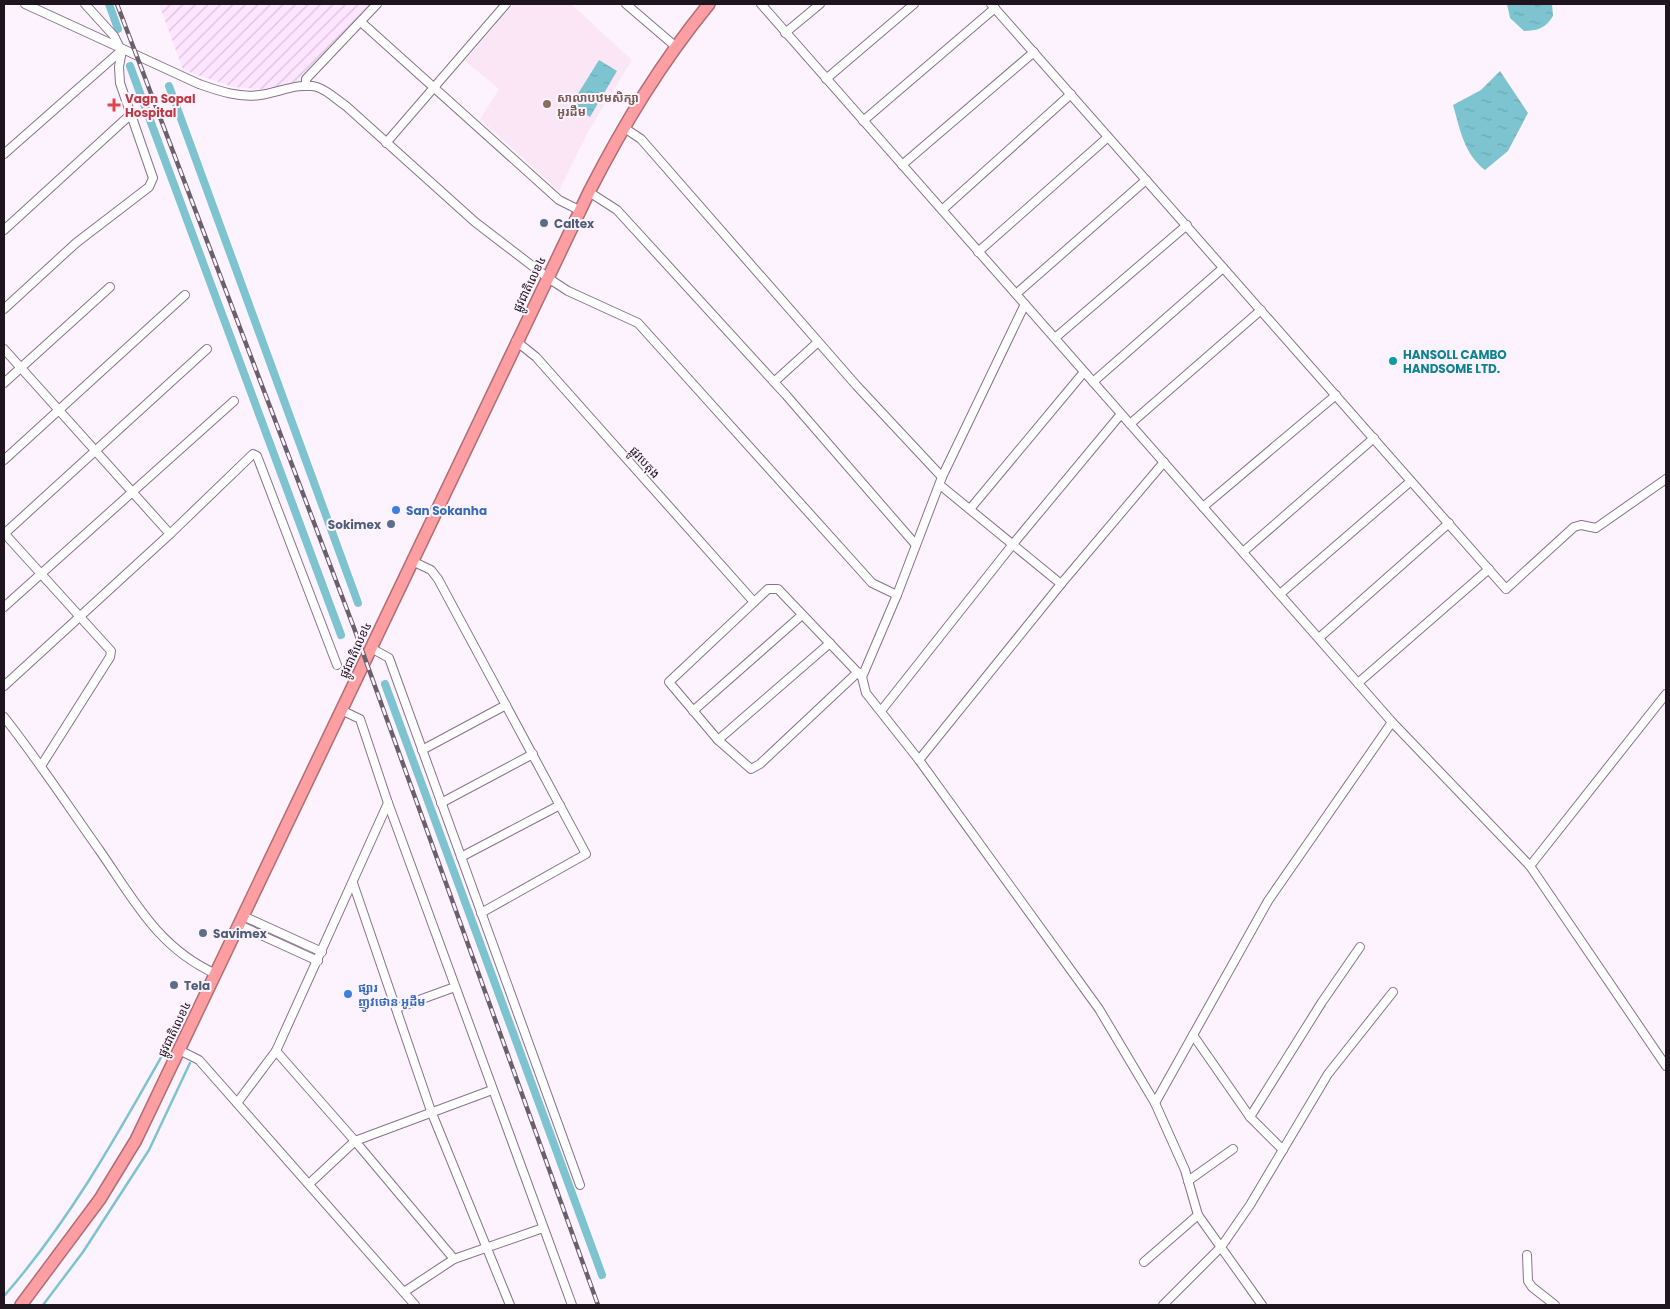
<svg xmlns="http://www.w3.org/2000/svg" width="1670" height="1309" font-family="Poppins,'Noto Sans Khmer',sans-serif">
	<defs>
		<pattern id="industrial-furrows" width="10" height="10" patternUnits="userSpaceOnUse" patternTransform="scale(1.25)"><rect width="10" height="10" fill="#fde4ff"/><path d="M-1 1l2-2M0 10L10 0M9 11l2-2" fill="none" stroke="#d8c3da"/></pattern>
		<pattern id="water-ripples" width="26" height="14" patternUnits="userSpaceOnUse" patternTransform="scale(1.25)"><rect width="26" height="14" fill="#7dc4d0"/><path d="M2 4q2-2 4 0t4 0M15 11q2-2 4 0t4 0" fill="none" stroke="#6ca8b2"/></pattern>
	</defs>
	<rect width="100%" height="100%" fill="#fdf3fe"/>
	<polygon fill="url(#industrial-furrows)" points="159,4 371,4 299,83 261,89 233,87 183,70"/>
	<polygon fill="#fae6f5" points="513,4 571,4 632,60 588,132 559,191 480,119 499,89 465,61"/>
	<g fill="url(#water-ripples)">
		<path d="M 1507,4 L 1552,4 L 1553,16 C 1546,28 1537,31 1524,31 L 1510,18 Z"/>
		<polygon points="599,60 617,71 590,117 571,105"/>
		<path d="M 1500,71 L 1528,113 L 1508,151 L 1485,170 C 1464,154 1460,129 1453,105 L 1481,90 Z"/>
	</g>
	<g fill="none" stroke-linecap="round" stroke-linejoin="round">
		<g stroke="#7dc4d0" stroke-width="2.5">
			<path d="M 4,1296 C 68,1223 115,1139 163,1054"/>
			<polyline points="43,1305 83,1252 149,1150 190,1063"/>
		</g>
		<g stroke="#7dc4d0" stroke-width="8">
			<polyline points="109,4 118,29"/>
			<polyline points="130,66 341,635"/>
			<polyline points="169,86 358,603"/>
			<polyline points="385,684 602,1275"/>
		</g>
		<defs>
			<g id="minor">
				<path d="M 25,4 L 199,84 C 219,91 238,98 260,95 C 277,93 299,82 317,87 C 327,90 337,100 346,106 L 475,222 L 548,278 L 568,291 L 638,323 L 872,583 L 897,595"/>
				<polyline points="85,4 114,36 120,48"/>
				<polyline points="626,4 675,46"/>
				<polyline points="761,4 1392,722 1530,866 1666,1066"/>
				<polyline points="991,4 1506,589 1574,527 1581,525 1596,528 1666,479"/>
				<polyline points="361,22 559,200 579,210"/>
				<polyline points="785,33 820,4"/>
				<polyline points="826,79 914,4"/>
				<polyline points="306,86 306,79 377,4"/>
				<polyline points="863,121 995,8"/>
				<polyline points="623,127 641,139 856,385 942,477"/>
				<polyline points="386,143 506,4"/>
				<polyline points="4,154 122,50"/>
				<polyline points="902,165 1034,52"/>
				<polyline points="589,192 617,210 786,395 916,545"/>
				<polyline points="942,210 1071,94"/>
				<polyline points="4,230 130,115"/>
				<polyline points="978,252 1108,137"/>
				<polyline points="1016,294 1146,180"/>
				<polyline points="1025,304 942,477 897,595 862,677 866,693 919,760 1099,1009 1155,1103 1185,1170 1198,1215 1262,1305"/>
				<polyline points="4,309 76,243 149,187 153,178 120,83 119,67 122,50"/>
				<polyline points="1055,338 1187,225"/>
				<polyline points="516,341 536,357 754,602"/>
				<polyline points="4,349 170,534"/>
				<polyline points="774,382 818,342"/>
				<polyline points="1093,382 1223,268"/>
				<polyline points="4,383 110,287"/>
				<polyline points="1130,424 1261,310"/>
				<polyline points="4,460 185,295"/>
				<polyline points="940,485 1061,584"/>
				<polyline points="1203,507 1336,395"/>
				<polyline points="970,509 1084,372"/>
				<polyline points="4,533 111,651 110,657 41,766"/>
				<polyline points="4,534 207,349"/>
				<polyline points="1243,552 1374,438"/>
				<polyline points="412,561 431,570 438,579 586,854 481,913"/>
				<polyline points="1280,594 1411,481"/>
				<polyline points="4,607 234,401"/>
				<polyline points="1319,638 1449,523"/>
				<polyline points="371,648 389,658 580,1185"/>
				<polyline points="858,672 760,764 751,769 718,740 669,682 768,589 778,589 862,677"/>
				<polyline points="1358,683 1489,569"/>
				<polyline points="4,686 170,534 253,454 257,456 337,665"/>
				<polyline points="341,710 360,719 388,803 572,1305"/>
				<polyline points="693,711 802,615"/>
				<polyline points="881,711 1013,544 1121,414"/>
				<path d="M 4,717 C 38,760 68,806 100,851 C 134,900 158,948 216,974"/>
				<polyline points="718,740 830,643"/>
				<polyline points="422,750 506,705"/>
				<polyline points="919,760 1061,584 1164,462"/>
				<polyline points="388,803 276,1051 355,1141 454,1259"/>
				<polyline points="441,803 533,754"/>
				<polyline points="461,857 560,805"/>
				<polyline points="1530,866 1666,694"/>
				<polyline points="353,883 431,1111 510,1305"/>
				<polyline points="243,916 322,952"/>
				<polyline points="239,925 318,961"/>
				<polyline points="397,1008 455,987"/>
				<polyline points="1193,1035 1250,1117 1283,1150"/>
				<polyline points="179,1050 199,1060 415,1305"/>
				<polyline points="237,1103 276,1051"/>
				<polyline points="1155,1103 1268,901 1392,722"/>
				<polyline points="1250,1117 1322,1002 1360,947"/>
				<polyline points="1188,1181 1233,1149"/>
				<polyline points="309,1184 355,1141 492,1090"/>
				<polyline points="1527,1255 1528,1281 1532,1287 1555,1305"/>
				<polyline points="1144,1262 1198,1215"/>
				<polyline points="404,1292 454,1259 543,1228"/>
				<polyline points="1163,1305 1221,1247 1250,1205 1328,1074 1393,992"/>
			</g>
			<path id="highway" d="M 21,1305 L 100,1199 L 136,1140 L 589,192 C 624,124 660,64 709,4"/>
		</defs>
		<use href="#minor" stroke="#89728b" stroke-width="10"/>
		<use href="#highway" stroke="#ae6e74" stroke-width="14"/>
		<use href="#minor" stroke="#fff" stroke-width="8"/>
		<use href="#highway" stroke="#fc9ea2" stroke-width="11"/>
		<defs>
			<polyline id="rail" points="117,4 354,628 598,1305"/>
		</defs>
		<use href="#rail" stroke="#6a606b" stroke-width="4.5"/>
		<use href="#rail" stroke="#fdf3fe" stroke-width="2.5" stroke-dasharray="8" stroke-linecap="butt"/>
	</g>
	<circle fill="#8d6e63" stroke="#fdf3fe" stroke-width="2" cx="547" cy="104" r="5"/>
	<path fill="#e0444e" stroke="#fdf3fe" stroke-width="2" d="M111.5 97.5h5v5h5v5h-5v5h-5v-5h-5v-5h5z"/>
	<g fill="#5c6f8a" stroke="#fdf3fe" stroke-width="2">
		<circle cx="544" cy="223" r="5"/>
		<circle cx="391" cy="524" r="5"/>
		<circle cx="203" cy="933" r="5"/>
		<circle cx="174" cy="985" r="5"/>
	</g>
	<circle fill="#0f9aa8" stroke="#fdf3fe" stroke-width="2" cx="1393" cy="361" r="5"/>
	<g fill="#3f7fe0" stroke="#fdf3fe" stroke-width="2">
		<circle cx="396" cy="510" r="5"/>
		<circle cx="348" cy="994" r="5"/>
	</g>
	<g text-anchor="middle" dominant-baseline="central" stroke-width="4" stroke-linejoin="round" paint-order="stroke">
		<g font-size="12" font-weight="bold" fill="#785e54" stroke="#fdf3fe" text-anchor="start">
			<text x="557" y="97">សាលាបឋមសិក្សា<tspan x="557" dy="14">អូរដឹម</tspan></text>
		</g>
		<g font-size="12" font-weight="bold" fill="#be3a42" stroke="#fdf3fe" text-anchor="start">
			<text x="125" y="98">Vagn Sopal<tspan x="125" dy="14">Hospital</tspan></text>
		</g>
		<g font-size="12" font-weight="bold" fill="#4e5e75" stroke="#fdf3fe" text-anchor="start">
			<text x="554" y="223">Caltex</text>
			<text x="381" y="524" text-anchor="end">Sokimex</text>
			<text x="213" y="933">Savimex</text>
			<text x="184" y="985">Tela</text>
		</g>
		<g font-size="12" fill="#1e151f" stroke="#fdf3fe">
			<text transform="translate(529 284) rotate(-64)">ផ្លូវជាតិលេខ៤</text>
			<text transform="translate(645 462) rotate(48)">ផ្លូវបេតុង</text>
			<text transform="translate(355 650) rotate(-65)">ផ្លូវជាតិលេខ៤</text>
			<text transform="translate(174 1029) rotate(-64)">ផ្លូវជាតិលេខ៤</text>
		</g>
		<g font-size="12" font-weight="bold" fill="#0d838f" stroke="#fdf3fe" text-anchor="start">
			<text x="1403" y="354">HANSOLL CAMBO<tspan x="1403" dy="14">HANDSOME LTD.</tspan></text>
		</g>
		<g font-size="12" font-weight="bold" fill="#366cbe" stroke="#fdf3fe" text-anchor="start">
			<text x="406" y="510">San Sokanha</text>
			<text x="358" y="987">ផ្សារ<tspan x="358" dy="14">ញូវថោន អូដឹម</tspan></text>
		</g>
	</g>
	<rect width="1670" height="1309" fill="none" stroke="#1e151f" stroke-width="10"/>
</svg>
